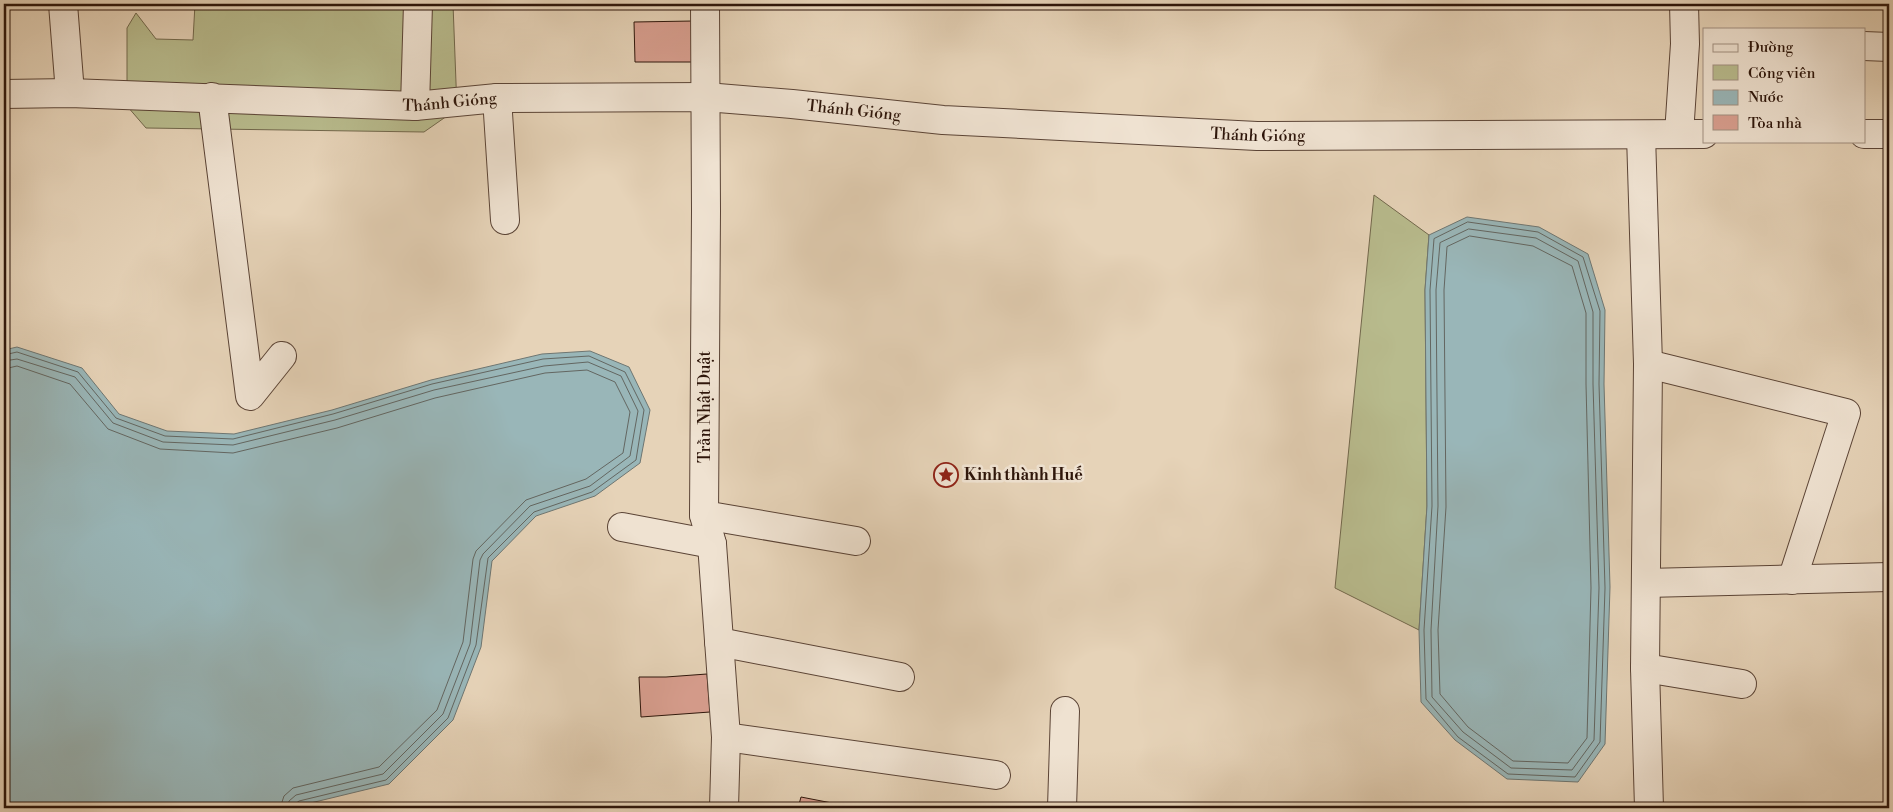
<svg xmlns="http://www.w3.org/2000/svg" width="1893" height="812" font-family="'Libre Bodoni',serif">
	<rect width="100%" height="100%" fill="#e6d3b8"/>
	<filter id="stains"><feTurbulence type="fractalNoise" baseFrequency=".004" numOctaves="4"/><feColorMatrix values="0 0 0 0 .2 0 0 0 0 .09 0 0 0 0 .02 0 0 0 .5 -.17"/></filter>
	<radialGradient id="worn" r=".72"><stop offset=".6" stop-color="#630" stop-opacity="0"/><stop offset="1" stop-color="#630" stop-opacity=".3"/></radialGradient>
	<g fill="#b8bb8d" stroke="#72684c">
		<polygon points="195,4 453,4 457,109 424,132 146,128 127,106 127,28 136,13 156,39 193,40"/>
		<polygon points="1374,195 1429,235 1425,290 1427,506 1419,630 1335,588"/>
	</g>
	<g fill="#99b6b8" stroke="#6e7672">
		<polygon points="1467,217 1539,227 1588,254 1605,310 1604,384 1610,587 1605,744 1578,782 1507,779 1455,740 1421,702 1419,630 1427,506 1425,290 1429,235"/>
		<polygon points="17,347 82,368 119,414 167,431 234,434 332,410 431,380 542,354 590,351 629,367 650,410 640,463 595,496 536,516 492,561 481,647 453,720 389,784 290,808 4,808 4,350"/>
	</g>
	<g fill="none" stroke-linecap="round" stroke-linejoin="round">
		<g stroke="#636661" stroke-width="1">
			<polygon points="1468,222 1538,232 1583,257 1600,311 1599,384 1605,588 1600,742 1575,777 1508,774 1458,737 1426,699 1424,630 1432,506 1430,290 1434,239"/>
			<polygon points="1469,229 1536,238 1578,261 1593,312 1593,384 1599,588 1594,740 1572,770 1511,768 1463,732 1432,697 1431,630 1438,506 1436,290 1440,243"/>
			<polygon points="1470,236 1533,246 1572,266 1586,313 1586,384 1591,588 1587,738 1568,763 1513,761 1468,727 1440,694 1438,630 1446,507 1444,290 1447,247"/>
			<polyline points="4,355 17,352 78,372 116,418 165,436 233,439 333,414 432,384 543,359 589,356 625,372 644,410 636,460 592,492 534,512 488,558 476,645 448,718 386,780 299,801 295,804 294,808"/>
			<polyline points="4,361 17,359 75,377 113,423 163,442 233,445 335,420 434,390 544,366 588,362 621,376 638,411 630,456 590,486 530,506 483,554 480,560 470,644 443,714 383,774 296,795 289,801 288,808"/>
			<polyline points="4,369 17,366 70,384 108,429 160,449 233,453 337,428 435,398 545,373 587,370 615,382 630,412 623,453 586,479 526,500 476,551 473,559 463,642 437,710 379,767 293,788 284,796 280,808"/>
		</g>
	</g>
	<g fill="#d99f90" stroke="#2d150a">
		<polygon points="693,21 703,62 635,62 634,22"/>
		<polygon points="707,674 710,712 641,717 639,677 666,677"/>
		<polygon points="801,797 837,804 836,808 798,808"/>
	</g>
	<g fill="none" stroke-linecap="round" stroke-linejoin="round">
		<defs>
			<g id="minor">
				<polyline points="63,4 70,93"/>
				<polyline points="705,4 706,211 704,515 712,544 726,737 724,808"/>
				<polyline points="1864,46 1889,47"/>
				<path id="s1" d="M 4,94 L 70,93 L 415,106 L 497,98 L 706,97 L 792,104 L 943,120 L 1257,136 L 1704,134"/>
				<polyline points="212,97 250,396 282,356"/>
				<polyline points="497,98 505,220"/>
				<polyline points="415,106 418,4"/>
				<polyline points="1679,134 1685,44 1684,4"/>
				<polyline points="1864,134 1889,134"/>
				<polyline points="1641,135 1648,364 1645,668 1649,808"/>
				<polyline points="1648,364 1846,413 1792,580"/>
				<polyline points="704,515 856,541"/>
				<polyline points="622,527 712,544"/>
				<polyline points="1646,583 1889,577"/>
				<polyline points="719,642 900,677"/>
				<polyline points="1645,668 1742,684"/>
				<polyline points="726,737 996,775"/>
				<polyline points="1062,808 1065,711"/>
			</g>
		</defs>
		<use href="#minor" stroke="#5b4436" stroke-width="30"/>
		<use href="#minor" stroke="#efe2d1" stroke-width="28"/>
	</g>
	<defs>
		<symbol id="sight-ring" viewBox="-11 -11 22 22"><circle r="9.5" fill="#efe2d1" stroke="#8f2418" stroke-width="1.5"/><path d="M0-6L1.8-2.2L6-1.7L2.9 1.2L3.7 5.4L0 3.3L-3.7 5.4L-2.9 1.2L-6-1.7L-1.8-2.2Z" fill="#8f2418"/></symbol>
	</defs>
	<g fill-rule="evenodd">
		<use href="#sight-ring" x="932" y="461" width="28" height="28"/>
	</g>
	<g text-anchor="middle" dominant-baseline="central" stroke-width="5" stroke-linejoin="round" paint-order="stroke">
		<g font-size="16" fill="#2d150a" stroke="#efe2d1">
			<text stroke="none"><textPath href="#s1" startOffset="446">Thánh Gióng</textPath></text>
			<text stroke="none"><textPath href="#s1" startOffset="851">Thánh Gióng</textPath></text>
			<text stroke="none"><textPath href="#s1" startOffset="1256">Thánh Gióng</textPath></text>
			<text transform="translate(705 407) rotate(-90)">Trần Nhật Duật</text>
		</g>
		<g font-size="16" font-weight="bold" fill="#2d150a" stroke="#efe2d1" text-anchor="start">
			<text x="964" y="475">Kinh thành Huế</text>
		</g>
	</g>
	<rect width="1893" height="812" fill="none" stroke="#e6d3b8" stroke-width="20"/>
	<rect x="5" y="5" width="1883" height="802" fill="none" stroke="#2d150a" stroke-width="2.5"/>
	<rect x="10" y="10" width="1873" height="792" fill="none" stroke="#2d150a"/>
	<rect x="1703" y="28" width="162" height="115" fill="#efe2d1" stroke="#a19081"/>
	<rect x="1713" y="44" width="25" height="8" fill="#efe2d1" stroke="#a19081"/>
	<text x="1748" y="52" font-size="15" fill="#2d150a">Đường</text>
	<rect x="1713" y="65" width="25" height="15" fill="#b8bb8d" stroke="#a19081"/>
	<text x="1748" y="78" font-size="15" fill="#2d150a">Công viên</text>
	<rect x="1713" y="90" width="25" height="15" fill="#99b6b8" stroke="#a19081"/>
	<text x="1748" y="102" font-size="15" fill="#2d150a">Nước</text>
	<rect x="1713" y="115" width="25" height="15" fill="#d99f90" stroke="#a19081"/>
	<text x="1748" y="128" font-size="15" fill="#2d150a">Tòa nhà</text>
	<rect width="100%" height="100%" filter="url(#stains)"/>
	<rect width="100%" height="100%" fill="url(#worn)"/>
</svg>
